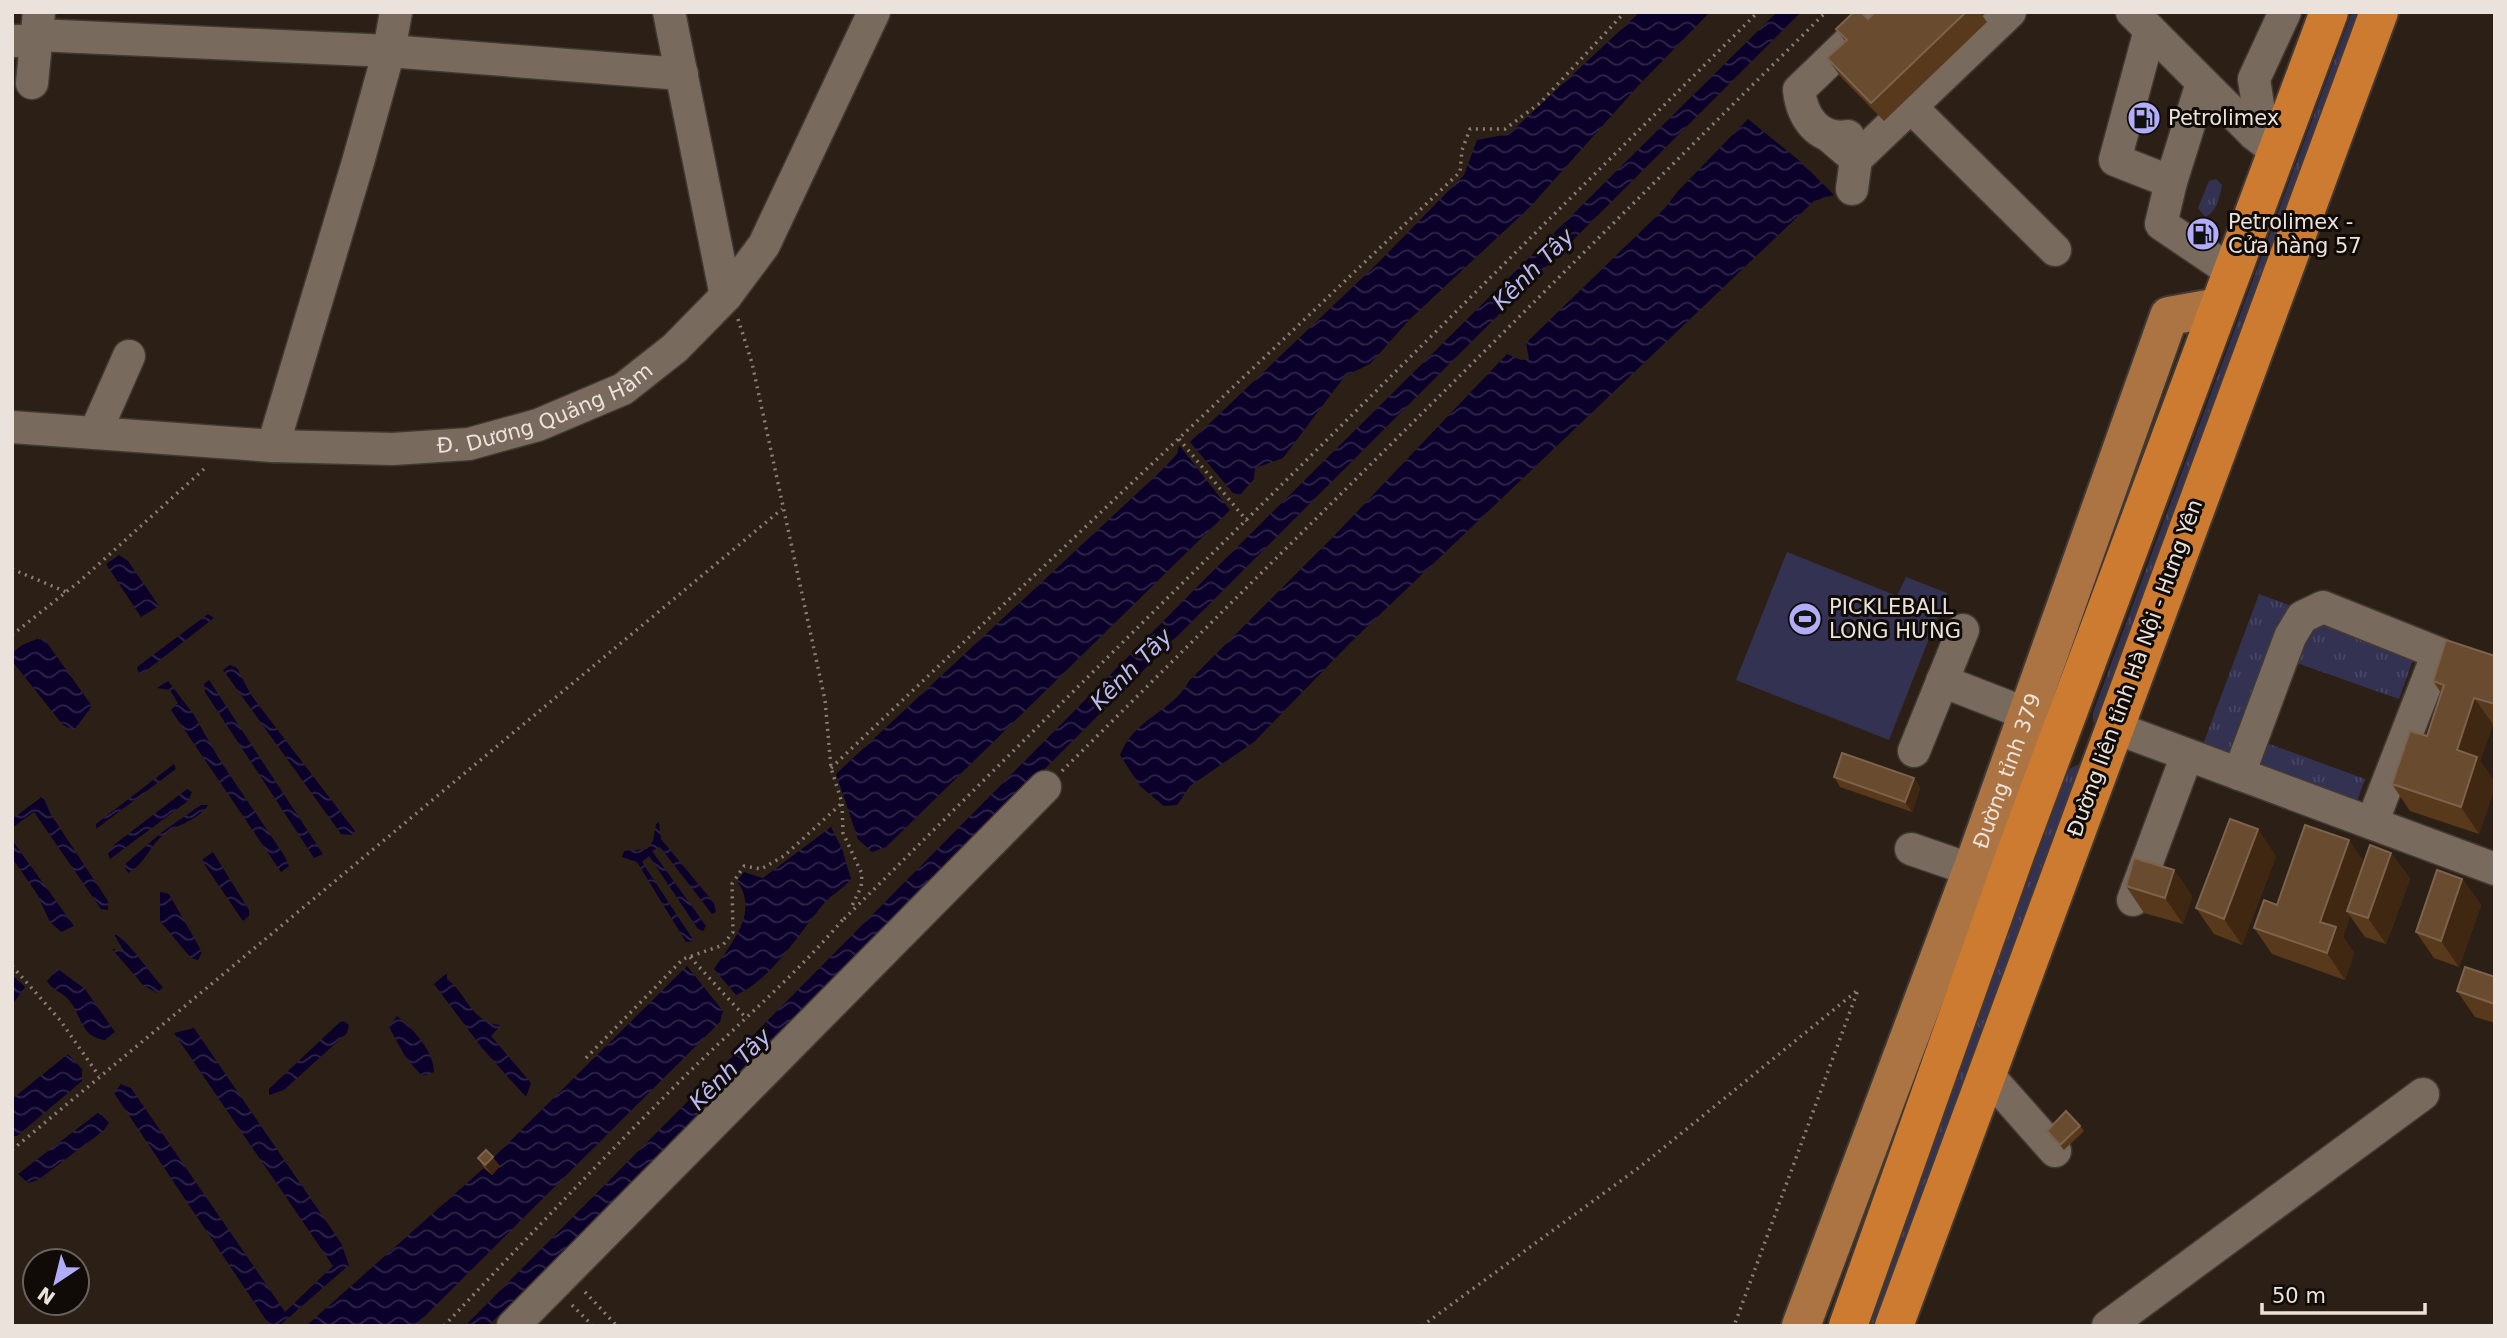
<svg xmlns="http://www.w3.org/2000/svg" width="2507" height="1338" font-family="'DejaVu Sans',sans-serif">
	<defs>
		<pattern id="grass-tufts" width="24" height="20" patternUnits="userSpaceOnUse" patternTransform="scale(1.75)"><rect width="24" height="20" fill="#343252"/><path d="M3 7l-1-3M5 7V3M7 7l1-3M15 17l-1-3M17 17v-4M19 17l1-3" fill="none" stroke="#484662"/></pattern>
		<pattern id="water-waves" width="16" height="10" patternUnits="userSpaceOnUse" patternTransform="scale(1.75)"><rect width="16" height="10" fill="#0b002a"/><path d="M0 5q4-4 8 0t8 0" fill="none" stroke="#2f2548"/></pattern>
	</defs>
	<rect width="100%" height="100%" fill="#2c2016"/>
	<g fill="url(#grass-tufts)">
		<polygon points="2352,12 2364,12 2098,726 2093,721 2093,713"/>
		<path d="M 2216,179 L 2222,185 C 2220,196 2216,213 2205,217 L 2198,208 L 2209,181 Z"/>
		<polygon points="2259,594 2297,608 2239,764 2201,750"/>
		<polygon points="2325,622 2415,654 2399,699 2294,662 2303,635"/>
		<polygon points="2264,742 2365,779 2353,812 2252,775"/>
		<polygon points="2077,765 2084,770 1879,1326 1867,1326 2068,770"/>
	</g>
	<polygon fill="#343252" points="1787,552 1897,596 1906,577 1947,593 1889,740 1736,680"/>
	<g fill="url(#water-waves)">
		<polygon points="1640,12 1710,12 1638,86 1530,207 1410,319 1370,364 1345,376 1283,458 1255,468 1254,479 1240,495 1233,493 1190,442 1379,262 1464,175 1477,140 1509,134"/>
		<polygon points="1777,12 1801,12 488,1326 465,1326 1203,581"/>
		<path d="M 1748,119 L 1801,162 L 1834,195 L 1814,201 L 1351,642 L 1254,742 L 1190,786 L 1177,805 L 1164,806 L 1140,786 L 1120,755 C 1134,718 1173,712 1189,681 L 1333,537 L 1507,354 L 1521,360 L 1529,359 L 1526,343 L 1665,208 L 1678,191 Z"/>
		<polygon points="1179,445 1230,510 886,847 872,852 858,839 836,774 1161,471 1177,454"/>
		<polygon points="119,555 128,561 159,606 141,617 106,564"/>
		<polygon points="208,614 214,618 143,673 138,672 137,667"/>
		<path d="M 37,639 L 45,640 L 92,706 L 74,730 L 63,725 L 12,661 C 12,647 25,644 37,639 Z"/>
		<polygon points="230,665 237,668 251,695 355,831 352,835 341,834 226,674 223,670"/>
		<polygon points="209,680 323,854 314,858 205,692 204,684"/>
		<polygon points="168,681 194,715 219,759 284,855 289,866 281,872 171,710 178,703 170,690 157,688"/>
		<polygon points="174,764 176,769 96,829 96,824"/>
		<polygon points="187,789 192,792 188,801 110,859 108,853 115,844"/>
		<polygon points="43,796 50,813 108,901 108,910 101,909 34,812 12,828 12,819"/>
		<path d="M 201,805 L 208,805 C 196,823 172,825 158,840 C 147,852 143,865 128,873 L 124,865 L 162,832 Z"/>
		<polygon points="659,822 661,839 714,903 716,912 712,914 660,847 652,851 706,926 703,931 698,929 649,856 642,862 694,941 686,942 637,862 622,857 624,851 647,849 653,841 656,824"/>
		<path d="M 831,827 L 842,849 L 851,879 C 844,888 834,893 826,901 C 801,930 772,980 736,995 L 714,969 C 731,944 760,912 737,881 L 744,872 L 763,878 Z"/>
		<polygon points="12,840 74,926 61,932 50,922 37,894 12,858"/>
		<polygon points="213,852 249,910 249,916 243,921 204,864 203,859"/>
		<polygon points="160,892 169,894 202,952 198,960 191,958 160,921"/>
		<path d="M 113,933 C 129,940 149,973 163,987 L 157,993 L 143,985 L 112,949 L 124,951 Z"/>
		<polygon points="687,966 723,1011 720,1022 415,1326 306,1326 484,1168 491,1174 492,1159"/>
		<path d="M 58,969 L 85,989 L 115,1032 L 105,1040 C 80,1037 82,1015 69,1000 C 62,992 52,990 47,981 Z"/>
		<path d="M 447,973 L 447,979 C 468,995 471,1023 501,1025 L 491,1036 L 531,1083 L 526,1097 L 482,1048 L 434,984 Z"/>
		<polygon points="12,975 25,987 12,1005"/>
		<path d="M 397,1016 C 414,1030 433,1050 434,1072 L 422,1076 L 406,1058 L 389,1027 Z"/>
		<polygon points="342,1020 349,1025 347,1033 284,1090 269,1095 269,1089"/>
		<polygon points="194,1028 341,1243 349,1265 279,1326 268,1323 114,1093 121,1084 131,1088 285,1312 333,1266 174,1033"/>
		<polygon points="68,1054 82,1069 82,1081 17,1136 12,1136 12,1099"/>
		<polygon points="99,1112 109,1123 103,1131 38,1180 28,1183 18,1174"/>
	</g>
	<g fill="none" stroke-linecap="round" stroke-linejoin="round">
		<defs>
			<g id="minor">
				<polyline points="669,12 726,296"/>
				<polyline points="2132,12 2254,134 2277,152"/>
				<polyline points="2150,30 2115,160 2171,182 2161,224 2232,272"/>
				<polyline points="12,41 28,41 37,35 389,51 682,74"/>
				<polyline points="32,83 39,12"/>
				<polyline points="1911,107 2055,250"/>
				<polyline points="2254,134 2259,112 2254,79 2285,12"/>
				<polyline points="1828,135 1856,159 2010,12"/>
				<path d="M 1848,136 C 1818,141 1802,117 1799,90 L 1880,12"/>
				<polyline points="2171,182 2202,83"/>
				<polyline points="1852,189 1856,159"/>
				<path id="s1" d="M 12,427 L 273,446 L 393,449 L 469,444 L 538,425 L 623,389 L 675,348 L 726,296 L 764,245 L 874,12"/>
				<polyline points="95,433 129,356"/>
				<polyline points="273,446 358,162 389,51 396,12"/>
				<polyline points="1942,681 2027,714"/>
				<polyline points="2113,727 2495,869"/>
				<polyline points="1914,751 1963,630"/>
				<polyline points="2239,774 2290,637 2302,617 2323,607 2438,653 2372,823"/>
				<polyline points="1911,849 1972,870"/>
				<polyline points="2133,900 2187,755"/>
				<polyline points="1986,1073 2055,1151"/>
				<polyline points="513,1326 1045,787"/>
				<polyline points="2108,1326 2423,1094"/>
			</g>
			<g id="major">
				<path id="s2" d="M 1801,1326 L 1972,870 L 2169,316 L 2219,307"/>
			</g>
			<g id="highway">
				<polyline points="1848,1326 2016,852 2329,12"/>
				<polyline points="1894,1326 2379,12"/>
			</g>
		</defs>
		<use href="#minor" stroke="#433933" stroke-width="35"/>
		<use href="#major" stroke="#433933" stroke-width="42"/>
		<use href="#highway" stroke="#433933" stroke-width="42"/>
		<g stroke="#887e76" stroke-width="3.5" stroke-dasharray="2 5" stroke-linecap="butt">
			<polyline points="738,319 752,363 825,700 831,768 842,803 843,833 862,874 861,887 851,908"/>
			<polyline points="1179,439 1247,521"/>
			<polyline points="12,569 66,592"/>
			<polyline points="12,635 80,581 204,469"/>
			<polyline points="831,768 1460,172 1462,150 1470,129 1505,129 1540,103 1625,12"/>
			<polyline points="1062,771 1826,12"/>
			<polyline points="844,919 1758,12"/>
			<polyline points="690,957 747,1019"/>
			<polyline points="12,966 60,1020 99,1076"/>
			<polyline points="586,1058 683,959 723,945 733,932 732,884 744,866 761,869 784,856 842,803"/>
			<polyline points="12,1150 782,509"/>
			<polyline points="585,1292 617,1326"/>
			<polyline points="572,1305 593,1326"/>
			<path d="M 444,1326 C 524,1241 605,1156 687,1074 C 740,1022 797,974 845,917"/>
			<polyline points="1422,1326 1641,1166 1858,990 1734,1326"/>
		</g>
		<use href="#minor" stroke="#796a5e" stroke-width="32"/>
		<use href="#major" stroke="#ab7442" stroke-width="38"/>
		<use href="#highway" stroke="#cd7b30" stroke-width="38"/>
	</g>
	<g fill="#59391b">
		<polygon points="1875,12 1980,12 1987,22 1884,121 1840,76 1827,58 1845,41 1836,29 1868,19"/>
		<polygon points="2495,656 2495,724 2493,724 2480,761 2495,782 2495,786 2479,834 2410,811 2392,784 2427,736 2441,693 2433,681"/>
		<polygon points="1834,777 1914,778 1920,788 1912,812 1840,787"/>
		<polygon points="2391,853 2410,879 2386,944 2365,937 2350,916 2343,937 2354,953 2345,980 2272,954 2254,928 2277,905 2364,862"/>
		<polygon points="2276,856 2242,945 2214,934 2196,908"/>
		<polygon points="2174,870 2192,896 2183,924 2144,913 2126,886"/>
		<polygon points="2462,879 2481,905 2459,967 2434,958 2416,932"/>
		<polygon points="2495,977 2495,1023 2475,1017 2457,991"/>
		<polygon points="2080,1126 2084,1131 2064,1150 2047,1131"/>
		<polygon points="478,1158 500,1166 492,1175 484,1168"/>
	</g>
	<g fill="#402711">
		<polygon points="2474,698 2493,724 2480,761 2495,782 2495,786 2479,834 2461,807 2457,750"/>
		<polygon points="1914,778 1920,788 1912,812 1905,802"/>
		<polygon points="2258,829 2276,856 2242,945 2224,919"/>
		<polygon points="2349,840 2367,866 2347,911 2350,916 2343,937 2354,953 2345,980 2327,953 2320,922"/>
		<polygon points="2391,853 2410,879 2386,944 2368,918"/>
		<polygon points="2174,870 2192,896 2183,924 2165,898"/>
		<polygon points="2462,879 2481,905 2459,967 2441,941"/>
		<polygon points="493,1157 500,1166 492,1175 485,1165"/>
	</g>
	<g fill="#694b30" stroke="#7d634b" stroke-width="2">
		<polygon points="1854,12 1861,12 1868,19 1875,12 1966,12 1871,103 1827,58 1847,40 1836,29"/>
		<polygon points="2446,640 2495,656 2495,704 2474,698 2457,750 2477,757 2461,807 2392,784 2410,731 2427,736 2444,685 2433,681"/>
		<polygon points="1842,753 1914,778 1905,802 1834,777"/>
		<polygon points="2230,819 2258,829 2224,919 2196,908"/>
		<polygon points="2305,825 2349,840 2320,922 2336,927 2327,953 2254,928 2264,900 2277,905"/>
		<polygon points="2370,845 2391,853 2368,918 2347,911"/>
		<polygon points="2134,858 2174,870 2165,898 2126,886"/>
		<polygon points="2437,870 2462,879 2441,941 2416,932"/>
		<polygon points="2465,967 2495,977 2495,1004 2457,991"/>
		<polygon points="2066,1111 2080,1126 2060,1145 2047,1131"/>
		<polygon points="486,1150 493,1157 485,1165 478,1158"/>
	</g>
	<defs>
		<symbol id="fuel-disc" viewBox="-11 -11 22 22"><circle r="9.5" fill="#b1adfa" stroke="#100b07"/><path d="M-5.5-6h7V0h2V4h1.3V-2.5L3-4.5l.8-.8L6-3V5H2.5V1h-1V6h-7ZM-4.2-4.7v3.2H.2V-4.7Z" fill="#111"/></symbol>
		<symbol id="stadium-disc" viewBox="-11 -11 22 22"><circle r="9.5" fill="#b1adfa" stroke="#100b07"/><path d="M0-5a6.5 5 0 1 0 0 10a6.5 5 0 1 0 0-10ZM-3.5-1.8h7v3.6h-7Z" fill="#111"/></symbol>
	</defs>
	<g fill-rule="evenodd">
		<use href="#fuel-disc" x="2125" y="99" width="38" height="38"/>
		<use href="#fuel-disc" x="2184" y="215" width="38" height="38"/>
		<use href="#stadium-disc" x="1786" y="600" width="38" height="38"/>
	</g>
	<g text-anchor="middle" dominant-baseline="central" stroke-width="6" stroke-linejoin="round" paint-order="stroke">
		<g font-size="21" fill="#ebe2dc" stroke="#100b07" text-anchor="start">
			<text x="2168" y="118">Petrolimex</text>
			<text x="2228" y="222">Petrolimex -<tspan x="2228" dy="24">Cửa hàng 57</tspan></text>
			<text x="1829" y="607">PICKLEBALL<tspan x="1829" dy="24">LONG HƯNG</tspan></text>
		</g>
		<g font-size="21" fill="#ebe2dc" stroke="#100b07">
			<text stroke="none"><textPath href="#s1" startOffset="541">Đ. Dương Quảng Hàm</textPath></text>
			<text transform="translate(2135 668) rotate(-70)">Đường liên tỉnh Hà Nội - Hưng Yên</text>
			<text stroke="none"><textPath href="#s2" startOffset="592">Đường tỉnh 379</textPath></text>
		</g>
		<g font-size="23" font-style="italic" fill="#bbb8f8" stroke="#100b07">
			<text transform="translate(1533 269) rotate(-45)">Kênh Tây</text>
			<text transform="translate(1131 669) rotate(-45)">Kênh Tây</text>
			<text transform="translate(730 1069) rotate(-45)">Kênh Tây</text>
		</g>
	</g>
	<rect width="2507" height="1338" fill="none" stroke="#ebe2dc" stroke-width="28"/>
	<g transform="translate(56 1282) rotate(215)"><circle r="33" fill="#100b07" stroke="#68615c" stroke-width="2"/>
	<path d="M0-5L12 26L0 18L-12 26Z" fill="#b1adfa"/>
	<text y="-10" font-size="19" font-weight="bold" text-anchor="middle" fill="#ebe2dc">N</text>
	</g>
	<path d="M2262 1303v10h163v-10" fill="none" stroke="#ebe2dc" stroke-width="3.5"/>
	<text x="2272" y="1303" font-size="21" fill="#ebe2dc" stroke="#100b07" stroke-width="5" paint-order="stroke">50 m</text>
</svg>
